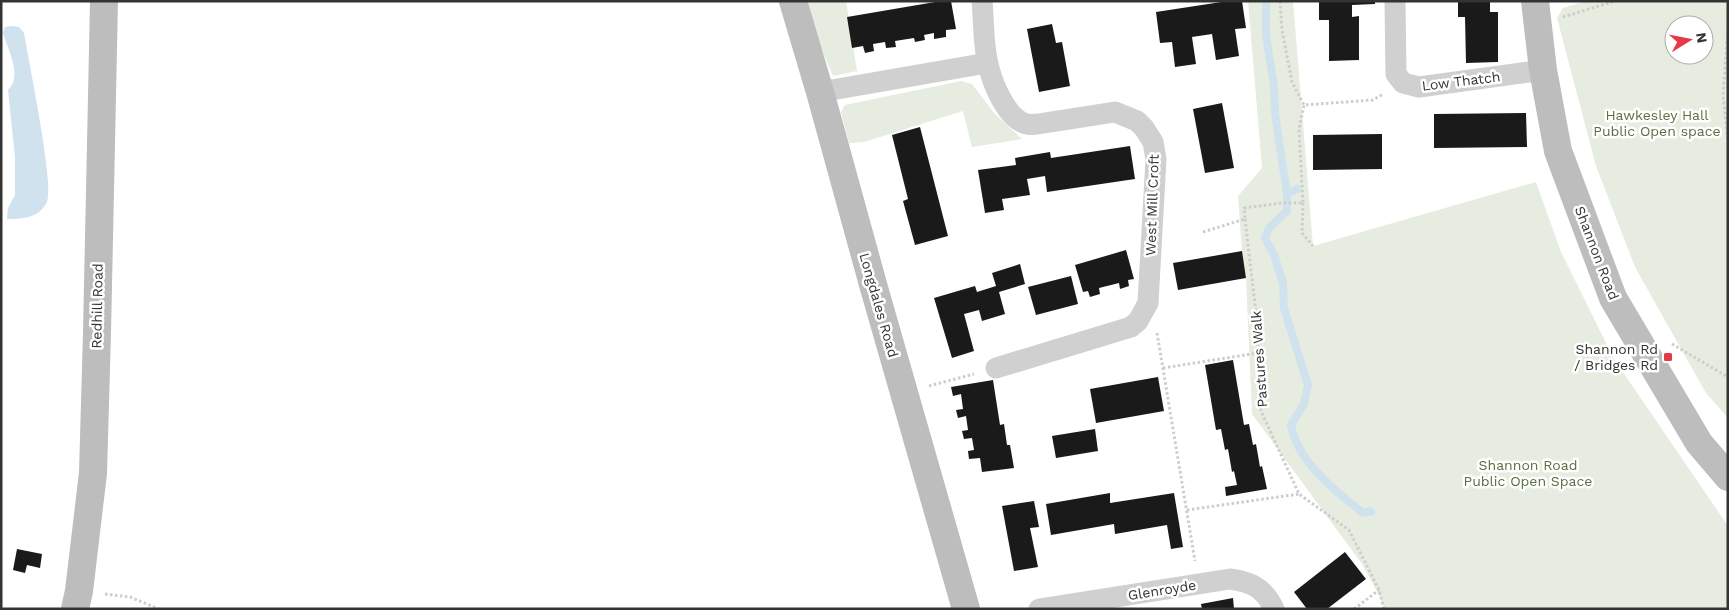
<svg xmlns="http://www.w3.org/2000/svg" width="1729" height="610" font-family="'Work Sans',sans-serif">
	<rect width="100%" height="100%" fill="#fff"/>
	<g fill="#e6ecdf" fill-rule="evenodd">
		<polygon points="807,1 846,1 857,71 833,76 820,45"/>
		<polygon points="1248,1 1293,1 1313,246 1536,182 1561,252 1614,359 1728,526 1728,609 1384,609 1381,599 1362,564 1252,414 1246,278 1242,251 1238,196 1262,168"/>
		<path d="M 1586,1 L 1728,1 L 1728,418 L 1706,393 L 1635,267 L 1596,166 L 1557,18 L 1563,8 ZM 1674,25 L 1704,25 L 1704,55 L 1674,55 Z"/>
		<polygon points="961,81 972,84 994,113 1022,139 972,147 963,111 864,142 849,143 841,112 845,105"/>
	</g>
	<path fill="#cfe2ee" d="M 12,26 L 19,27 L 24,33 C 28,58 55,187 47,202 C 39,218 23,219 7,219 L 8,208 L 15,195 L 15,157 L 8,90 C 23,76 8,50 3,33 L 5,27 Z"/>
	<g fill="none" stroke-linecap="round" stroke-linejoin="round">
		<g stroke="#cfe2ee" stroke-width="8">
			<path d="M 1266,1 L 1266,35 L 1274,86 L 1275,114 L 1287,194 L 1287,211 L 1269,228 L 1265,238 L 1274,255 L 1283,283 L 1284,308 L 1308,385 L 1304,404 L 1291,425 C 1297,461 1335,491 1363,513 L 1370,511 L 1371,512"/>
			<polyline points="1287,194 1297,189"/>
		</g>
	</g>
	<g fill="#1a1a1a">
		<polygon points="941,1 951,1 956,29 946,30 946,37 934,39 934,33 924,35 925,40 915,42 914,38 895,41 896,47 886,48 885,42 873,44 874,51 865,53 863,46 852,48 847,17"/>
		<polygon points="1228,1 1242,1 1246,28 1235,29 1239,56 1216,60 1212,34 1192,37 1196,64 1175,67 1172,42 1160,43 1156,12"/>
		<polygon points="1319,1 1375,1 1375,4 1352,5 1352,17 1359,16 1359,60 1329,61 1329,20 1319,20"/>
		<polygon points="1458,1 1490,1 1490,12 1498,12 1498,62 1466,63 1465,17 1458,17"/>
		<polygon points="1052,24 1056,43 1062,42 1070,86 1039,92 1027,29"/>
		<polygon points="1222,103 1234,168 1205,173 1193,109"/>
		<polygon points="1526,113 1527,147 1434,148 1434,114"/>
		<polygon points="920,127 948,236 915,245 903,201 908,199 892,135"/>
		<polygon points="1382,134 1382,169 1313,170 1313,135"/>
		<polygon points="1130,146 1135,179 1047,192 1045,176 1027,179 1030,195 1002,199 1004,210 985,213 978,170 1016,165 1015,158 1050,152 1051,158"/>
		<polygon points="1126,250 1134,279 1128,280 1129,286 1120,289 1119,283 1099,288 1100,294 1090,297 1088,291 1083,292 1075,265"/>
		<polygon points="1242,251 1246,278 1178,290 1173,263"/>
		<polygon points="1020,264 1025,284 999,292 1005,314 982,321 979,310 964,314 974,351 952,358 934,298 975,286 977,292 996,286 992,273"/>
		<polygon points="1071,276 1078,304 1036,315 1028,287"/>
		<polygon points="1233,360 1244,425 1249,424 1253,445 1256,444 1260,467 1262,466 1267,489 1226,496 1225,487 1237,485 1234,471 1232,472 1228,449 1225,450 1221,429 1216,430 1205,365"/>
		<polygon points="1158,377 1164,411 1096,423 1090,389"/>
		<polygon points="993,380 1000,425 1004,424 1007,445 1010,445 1014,468 982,472 980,458 969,459 968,451 974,450 972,438 964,439 962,431 968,430 966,416 958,418 956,410 963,409 961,394 953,396 951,387"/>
		<polygon points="1095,429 1098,451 1056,458 1052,436"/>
		<polygon points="1110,493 1110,503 1174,493 1183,547 1171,549 1167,525 1115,534 1114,524 1051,535 1046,504"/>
		<polygon points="1034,501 1039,527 1030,528 1038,567 1014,571 1002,506"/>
		<polygon points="17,549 42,554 40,568 27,565 25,573 13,570"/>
		<polygon points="1345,552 1366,579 1327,609 1307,609 1294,592"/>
		<polygon points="1233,598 1234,609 1202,609 1201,604"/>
	</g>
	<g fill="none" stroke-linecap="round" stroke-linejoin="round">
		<g stroke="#cdcdcd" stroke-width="3" stroke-dasharray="2.5 2.5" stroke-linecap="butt">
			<polyline points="1280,1 1282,30 1292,82 1304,105"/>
			<polyline points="1563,17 1615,1"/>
			<polyline points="1728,27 1723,96 1728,140"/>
			<polyline points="1303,203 1302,233 1313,246"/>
			<polyline points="1245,219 1256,313 1261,411 1299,494 1349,530 1379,590 1384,609"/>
			<polyline points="1203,232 1245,219 1244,208 1282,203 1303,203 1299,129 1304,105 1373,100 1383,94"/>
			<polyline points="1157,333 1195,561"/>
			<polyline points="1672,344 1728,377"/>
			<polyline points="1163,368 1258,353"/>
			<polyline points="929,386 974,374"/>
			<polyline points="1187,510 1299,494"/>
			<polyline points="105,594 130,597 159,609"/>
			<polyline points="1354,609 1379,590"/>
		</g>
		<g stroke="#d0d0d0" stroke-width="21">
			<path d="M 982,1 C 984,21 983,44 988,64 C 992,82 1006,119 1027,124 C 1030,125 1035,124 1038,124 L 1115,112 L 1137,121 L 1144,128 L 1153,142 L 1156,159 L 1148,303 L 1138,321 L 1131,327 L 996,368"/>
			<polyline points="1395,1 1396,74 1403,83 1419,87 1543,70"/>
			<polyline points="820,92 987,63"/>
			<path d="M 1039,609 L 1230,579 C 1252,582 1264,588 1274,609"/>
		</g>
		<g stroke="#bdbdbd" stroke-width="28">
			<polyline points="793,1 820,92 874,288 966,609"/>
			<polyline points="1535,1 1543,70 1558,151 1613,298 1699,443 1728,477"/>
			<polyline points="75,609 79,591 93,473 97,333 104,1"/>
		</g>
	</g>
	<rect fill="#e63946" stroke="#fff" stroke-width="2" x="1663" y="352" width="10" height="10" rx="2.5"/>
	<g text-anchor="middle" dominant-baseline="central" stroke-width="5" stroke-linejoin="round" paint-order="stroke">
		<g font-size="14" fill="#333" stroke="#fff">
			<text transform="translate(1461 81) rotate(-7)">Low Thatch</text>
			<text transform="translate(1152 205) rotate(-88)">West Mill Croft</text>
			<text transform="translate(1597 253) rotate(69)">Shannon Road</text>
			<text transform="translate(879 305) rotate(74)">Longdales Road</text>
			<text transform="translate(97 306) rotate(-89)">Redhill Road</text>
			<text transform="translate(1259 359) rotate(-94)">Pastures Walk</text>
			<text transform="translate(1162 590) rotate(-9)">Glenroyde</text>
		</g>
		<g font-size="14" fill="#56703f" stroke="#fff">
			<text x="1657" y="115">Hawkesley Hall<tspan x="1657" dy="16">Public Open space</tspan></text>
			<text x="1528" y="465">Shannon Road<tspan x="1528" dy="16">Public Open Space</tspan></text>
		</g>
		<g font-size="14" fill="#333" stroke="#fff" text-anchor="end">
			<text x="1658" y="349">Shannon Rd<tspan x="1658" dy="16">/ Bridges Rd</tspan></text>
		</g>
	</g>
	<rect width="1729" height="610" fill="none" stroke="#333333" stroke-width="5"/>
	<g transform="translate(1689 40) rotate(80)"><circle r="24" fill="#ffffff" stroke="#adadad"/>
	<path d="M0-4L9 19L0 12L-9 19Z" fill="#e63946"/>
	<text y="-8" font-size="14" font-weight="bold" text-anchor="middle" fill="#333333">N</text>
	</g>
</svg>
